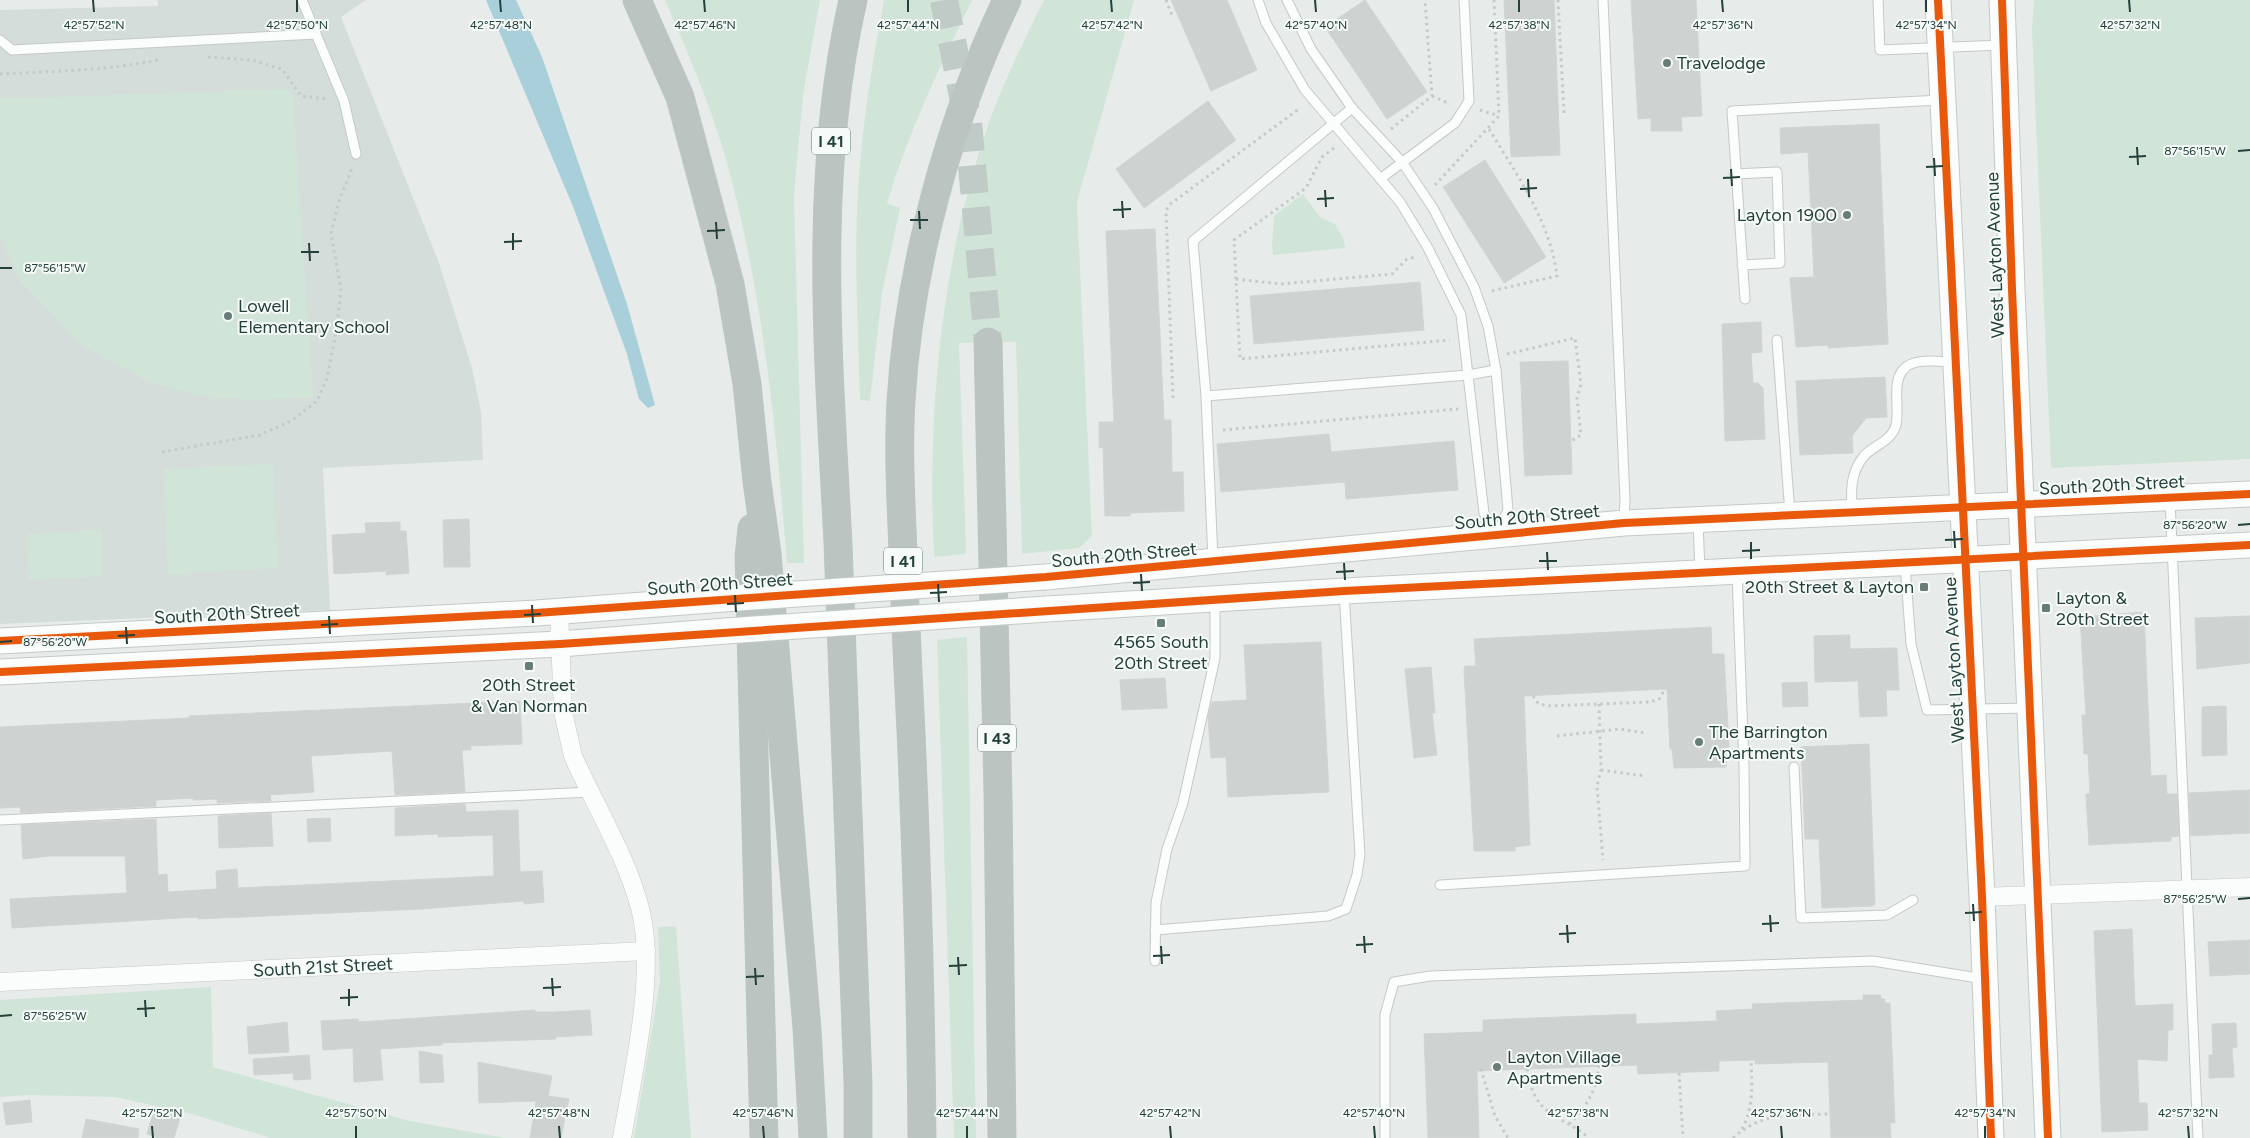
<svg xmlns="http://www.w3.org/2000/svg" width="2250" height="1138" font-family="Figtree,sans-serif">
	<rect width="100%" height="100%" fill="#e7ecea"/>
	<polygon fill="#d5ddda" points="158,0 366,0 341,17 439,263 472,368 481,412 483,460 323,468 330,610 0,624 0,10 158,6"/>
	<g fill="#d0e5d8">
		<path d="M 665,0 L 820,0 L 803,95 L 794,196 L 804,563 L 787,563 C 776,428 763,294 727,163 C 711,106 688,53 665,0 Z"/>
		<path d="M 884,0 L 972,0 C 940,66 908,133 887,203 L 900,208 L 882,293 L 870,401 L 860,400 C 858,331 854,261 858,191 C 862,127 872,63 884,0 Z"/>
		<path d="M 1044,0 L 1134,0 L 1077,202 L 1092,536 L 1079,548 L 1022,554 L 1016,342 L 959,343 L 966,547 L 965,554 L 934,557 C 927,409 941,257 991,117 C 1006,77 1025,38 1044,0 Z"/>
		<polygon points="2034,0 2250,0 2250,459 2051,468 2032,29"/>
		<polygon points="287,89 293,96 313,397 253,400 200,396 148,381 81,345 21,281 0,237 0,99"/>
		<polygon points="1303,194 1320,217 1335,224 1344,240 1345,248 1273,255 1272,246 1274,216"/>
		<polygon points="273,464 278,568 168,574 163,469"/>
		<polygon points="101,530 103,576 29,580 27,534"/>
		<polygon points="967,637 976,1138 954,1138 937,640"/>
		<polygon points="676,926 691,1138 634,1138 660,981 658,927"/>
		<polygon points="211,987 213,1067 410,1121 505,1138 271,1138 192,1114 115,1097 28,1095 0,1097 0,1000"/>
	</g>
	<polygon fill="#a8cfda" points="486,0 516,0 542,57 627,304 655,405 648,408 639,399 627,354 574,209"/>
	<g fill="#ced3d1" stroke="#d0d5d3">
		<polygon points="1171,0 1227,0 1257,70 1211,91"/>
		<polygon points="1365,0 1427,92 1387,119 1325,27"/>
		<polygon points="1504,0 1554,0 1560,155 1511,157"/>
		<polygon points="1631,0 1696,0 1702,116 1681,117 1682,131 1651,131 1651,118 1638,119"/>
		<polygon points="1208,101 1236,140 1144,208 1116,169"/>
		<polygon points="1879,124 1888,344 1828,348 1828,345 1796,347 1790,278 1814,277 1808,152 1781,154 1780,128"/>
		<polygon points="1485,160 1546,257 1504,283 1443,187"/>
		<polygon points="1155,229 1164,420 1171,420 1172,472 1183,472 1184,511 1130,513 1130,516 1105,516 1103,447 1099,448 1099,422 1114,422 1106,231"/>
		<polygon points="1420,282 1424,330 1254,344 1250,296"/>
		<polygon points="1761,322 1762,352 1751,353 1753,383 1758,383 1763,388 1765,439 1725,441 1722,324"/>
		<polygon points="1568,361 1572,474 1525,476 1520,362"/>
		<polygon points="1885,377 1887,417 1866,418 1852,436 1853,453 1800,455 1796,381"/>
		<polygon points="1329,434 1331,452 1454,441 1458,490 1346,499 1345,482 1221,492 1217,444"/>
		<polygon points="469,519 470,567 444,567 443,520"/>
		<polygon points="400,522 400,531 406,531 409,573 386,575 386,571 334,574 332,535 366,533 365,523"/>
		<polygon points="2144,612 2151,776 2166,775 2167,794 2177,794 2179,836 2171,837 2171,841 2089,845 2086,794 2090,794 2088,754 2084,754 2082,715 2086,715 2080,617"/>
		<polygon points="2250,616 2250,663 2197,669 2195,618"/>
		<polygon points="1711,627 1712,654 1724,654 1729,747 1727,747 1726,767 1674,768 1672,749 1670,749 1667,689 1524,696 1530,845 1515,847 1515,851 1474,851 1464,671 1465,666 1476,666 1474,639"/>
		<polygon points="1850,635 1850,649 1897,648 1899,690 1886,690 1887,716 1860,717 1858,681 1815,682 1814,636"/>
		<polygon points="1321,642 1329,792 1228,797 1226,757 1211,758 1208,717 1212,702 1247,700 1244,645"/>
		<polygon points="1431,667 1435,713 1432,713 1437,755 1414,758 1405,669"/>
		<polygon points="1165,678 1167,708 1122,710 1120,680"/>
		<polygon points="1807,682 1808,706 1783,707 1782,683"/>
		<polygon points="520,701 522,744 471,746 471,750 462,750 465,792 395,795 392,751 311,756 314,792 270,795 271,801 217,803 217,799 193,800 193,798 156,800 156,806 21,813 20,807 0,808 0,727 189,718 189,716"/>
		<polygon points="2226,706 2227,755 2202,756 2202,707"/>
		<polygon points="1869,744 1875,904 1872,906 1822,908 1819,839 1805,839 1801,747"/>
		<polygon points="2250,790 2250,833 2191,836 2189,793"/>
		<polygon points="465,804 466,812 518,810 520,872 542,871 544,902 524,904 524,901 422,909 198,919 198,917 12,928 10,899 127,893 125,856 49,856 23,859 21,825 156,819 158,875 167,874 168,892 217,889 216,871 237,869 238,888 494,876 493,835 438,837 438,834 395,836 395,808"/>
		<polygon points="271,813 273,846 219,848 218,816"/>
		<polygon points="330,818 331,841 308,842 307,819"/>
		<polygon points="2132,929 2135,1006 2173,1004 2173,1030 2168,1030 2167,1061 2137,1059 2139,1103 2147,1103 2148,1130 2102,1132 2094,931"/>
		<polygon points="2250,940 2250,974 2210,976 2208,942"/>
		<polygon points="1863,995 1881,995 1881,999 1885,999 1885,1003 1890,1003 1895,1123 1890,1123 1891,1138 1831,1138 1828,1062 1755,1064 1755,1060 1719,1061 1719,1071 1638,1074 1637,1065 1477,1071 1479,1138 1428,1138 1424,1034 1483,1032 1483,1020 1636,1014 1636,1024 1717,1021 1716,1011 1753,1009 1752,1004 1863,1000"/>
		<polygon points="535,1010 535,1012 555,1012 590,1010 592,1035 556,1037 556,1039 442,1043 442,1045 380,1049 383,1080 354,1082 353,1048 323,1050 321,1021 358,1019 359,1022"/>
		<polygon points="287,1022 289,1052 249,1054 247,1027"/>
		<polygon points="2236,1023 2237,1047 2232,1048 2234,1077 2209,1078 2209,1055 2213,1055 2212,1024"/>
		<polygon points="419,1051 442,1055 444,1082 420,1083"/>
		<polygon points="309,1055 311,1079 294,1080 293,1073 254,1075 253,1059"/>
		<polygon points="478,1062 552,1076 548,1096 569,1099 561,1138 530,1138 536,1101 479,1103"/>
		<polygon points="30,1100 32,1122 6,1125 3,1103"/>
		<polygon points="155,1107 181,1115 174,1138 159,1138 147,1134"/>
		<polygon points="86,1119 139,1129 138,1138 82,1138"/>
	</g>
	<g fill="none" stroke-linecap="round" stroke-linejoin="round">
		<polyline stroke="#c0cac7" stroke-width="28" stroke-dasharray="28 14" stroke-linecap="butt" points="944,0 968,122 988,342"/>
		<defs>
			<g id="lane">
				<polyline points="302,0 316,34"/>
				<polyline points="1258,0 1266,23 1305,90 1400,202 1428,248 1461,315 1484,513 1496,533"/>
				<polyline points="1287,0 1311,49 1352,108 1402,162 1433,208 1474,287 1488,326 1496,370 1508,510 1498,532"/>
				<polyline points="1603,0 1625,499 1624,521"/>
				<polyline points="1878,0 1880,50 2002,45"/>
				<polyline points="0,40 12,50 316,34 344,101 356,154"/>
				<polyline points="1352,108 1193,241 1206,396 1468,375 1496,370"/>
				<polyline points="1735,174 1777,172 1780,263 1742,265"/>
				<polyline points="1380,179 1455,123 1469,101 1464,0"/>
				<polyline points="1745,299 1732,111 1940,100"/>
				<polyline points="1777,340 1790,514"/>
				<polyline points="1206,396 1213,560"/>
				<polyline points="2170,499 2198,1138"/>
				<path d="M 1852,511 C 1851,491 1850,473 1864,456 C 1874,445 1892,441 1896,425 C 1900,408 1891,382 1904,369 C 1914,357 1941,362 1955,362"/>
				<polyline points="1698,522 1700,571"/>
				<polyline points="1905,565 1911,644 1927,710 2029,708"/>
				<polyline points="1794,767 1801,918 1887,915 1913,900"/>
				<polyline points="0,820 590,792"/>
				<polyline points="1440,885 1745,866 1744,766 1737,572"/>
				<polyline points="1155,930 1328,916 1346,909 1357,875 1360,855 1344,592"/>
				<polyline points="1155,961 1156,903 1167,849 1183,803 1215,658 1215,600"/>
				<polyline points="1385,1138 1385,1015 1394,982 1430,976 1873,961 1984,979"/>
			</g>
			<g id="street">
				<path d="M 559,611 L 563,712 L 573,756 C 595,806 626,855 640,908 C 657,972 633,1073 622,1138"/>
				<polyline points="1982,897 2250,887"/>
				<polyline points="0,982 646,951"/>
			</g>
			<g id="secondary">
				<polyline points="1938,0 1982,897 1991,1138"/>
				<polyline points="2002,0 2012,289 2048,1138"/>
				<polyline points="1046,577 1624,523 2250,494"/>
				<polyline points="1047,609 1344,591 2250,545"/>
				<polyline points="0,641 536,613 724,599"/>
				<polyline points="0,672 560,644 726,631"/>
			</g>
			<g id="highway">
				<polyline points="637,0 680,97 730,284 747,384 757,482 767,553 807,1029 813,1138"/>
				<path d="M 853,0 C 812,179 829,362 838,544 C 846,724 852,904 858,1084 L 858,1138"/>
				<polyline points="988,342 998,795 1002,1138"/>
				<polyline points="752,528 749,556 764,1138"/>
				<path d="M 922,1138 C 921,1003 917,867 911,732 C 908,672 905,612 903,552 C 901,502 898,452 901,401 C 909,266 949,121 1007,0"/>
			</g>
		</defs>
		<use href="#lane" stroke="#c4c9c7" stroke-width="11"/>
		<use href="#street" stroke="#c4c9c7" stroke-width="19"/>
		<use href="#secondary" stroke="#c2cac7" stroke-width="27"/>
		<use href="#highway" stroke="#c2cac9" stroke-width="29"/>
		<g stroke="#c2cbca" stroke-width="3" stroke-dasharray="2.5 4" stroke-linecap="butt">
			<polyline points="1166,0 1173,18"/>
			<polyline points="1558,0 1564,113"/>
			<polyline points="208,57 251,60 282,69 301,96 328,99"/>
			<path d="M 0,74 C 54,71 109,71 162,59"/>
			<polyline points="1432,96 1450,104"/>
			<polyline points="1480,110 1499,116"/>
			<polyline points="1391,129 1432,96 1425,0"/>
			<path d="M 1489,129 C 1517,175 1550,221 1557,276 L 1491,291"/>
			<polyline points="1334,148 1322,157 1306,188 1234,240 1240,359 1450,340"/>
			<polyline points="1435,185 1499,116 1494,0"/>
			<polyline points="1236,279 1281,284 1392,274 1407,259 1416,257"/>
			<polyline points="1507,354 1575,338 1581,384 1577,398 1581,435 1571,441"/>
			<polyline points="1173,398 1166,211 1169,205 1300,108"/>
			<polyline points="1223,430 1458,409"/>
			<polyline points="162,452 260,435 291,421 317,401 327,378 336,333 341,290 331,233 339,201 352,168"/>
			<polyline points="1533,696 1538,703 1547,706 1650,702 1659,699 1665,689"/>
			<polyline points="1599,704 1601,770 1597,786 1603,860"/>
			<polyline points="1557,736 1620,729 1645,733"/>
			<polyline points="1601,770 1645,776"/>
			<polyline points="1481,1069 1495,1116 1508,1138"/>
			<path d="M 1527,1069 C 1535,1118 1557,1112 1589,1138"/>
			<polyline points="1679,1073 1683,1138"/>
			<path d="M 1569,1124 C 1587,1107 1596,1091 1599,1066"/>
			<path d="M 1742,1129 C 1754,1107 1752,1085 1751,1060"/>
			<path d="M 1733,1138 C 1763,1111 1793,1115 1830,1114"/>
		</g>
		<use href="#lane" stroke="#fbfcfc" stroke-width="9"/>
		<use href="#street" stroke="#fbfcfc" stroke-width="18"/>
		<use href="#secondary" stroke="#fbfcfc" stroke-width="25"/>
		<use href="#highway" stroke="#bcc4c2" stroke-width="28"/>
		<defs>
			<g id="secondary-bridge">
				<polyline points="724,599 1046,577"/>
				<polyline points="726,631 1047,609"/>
			</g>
		</defs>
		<use href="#secondary-bridge" stroke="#c2cac7" stroke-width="27" stroke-linecap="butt"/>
		<use href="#secondary-bridge" stroke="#fbfcfc" stroke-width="25"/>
		<defs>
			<g id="cycleway">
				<polyline points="1938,0 1982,897 1991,1138"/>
				<polyline points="2002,0 2012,289 2048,1138"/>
				<polyline points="0,641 536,613 1046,577 1624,523 2250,494"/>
				<polyline points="0,672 560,644 1344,591 2250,545"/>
			</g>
		</defs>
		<use href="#cycleway" stroke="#f6faf8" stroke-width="11"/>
		<use href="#cycleway" stroke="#e8590c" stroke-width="8"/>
	</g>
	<path fill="none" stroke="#24403b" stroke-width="2" d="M 93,0 L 94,12M 297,0 L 297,12M 500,0 L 501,12M 704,0 L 705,12M 908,0 L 908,12M 1111,0 L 1112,12M 1315,0 L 1316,12M 1519,0 L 1519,12M 1722,0 L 1723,12M 1926,0 L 1926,12M 2129,0 L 2130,12M 2137,147 L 2138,165M 2238,151 L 2250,150M 2129,157 L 2146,156M 1934,158 L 1935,176M 1926,167 L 1943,166M 1731,169 L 1732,186M 1723,178 L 1740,177M 1528,179 L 1529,197M 1520,189 L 1537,188M 1325,190 L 1326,207M 1317,199 L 1334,198M 1122,201 L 1123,218M 1113,210 L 1131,209M 919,211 L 920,229M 910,220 L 928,220M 716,222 L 717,239M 707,231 L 725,230M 513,233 L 513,250M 504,242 L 522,241M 309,243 L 310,261M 301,252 L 319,252M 0,268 L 12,268M 2238,525 L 2250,524M 1954,531 L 1955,548M 1945,540 L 1963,539M 1751,542 L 1751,559M 1742,551 L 1760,550M 1547,552 L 1548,570M 1539,561 L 1557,561M 1344,563 L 1345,580M 1336,572 L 1354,571M 1141,574 L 1142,591M 1133,583 L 1150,582M 938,584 L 939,602M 930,593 L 947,592M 735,595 L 736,612M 727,604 L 744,603M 532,605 L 533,623M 524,615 L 541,614M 329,616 L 330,634M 321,625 L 338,624M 126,627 L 127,644M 118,636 L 135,635M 0,642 L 12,641M 2238,899 L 2250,898M 1973,904 L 1974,921M 1965,913 L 1982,912M 1770,915 L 1771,932M 1762,924 L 1779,923M 1567,925 L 1568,943M 1559,934 L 1576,933M 1364,936 L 1365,953M 1356,945 L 1373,944M 1161,946 L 1162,964M 1153,956 L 1170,955M 958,957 L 959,975M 949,966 L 967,965M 755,968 L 756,985M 746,977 L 764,976M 552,978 L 553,996M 543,988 L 561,987M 349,989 L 349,1006M 340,998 L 358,997M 145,1000 L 146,1017M 137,1009 L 155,1008M 0,1016 L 12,1015M 152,1126 L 153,1138M 356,1126 L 356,1138M 559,1126 L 560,1138M 763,1126 L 764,1138M 967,1126 L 967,1138M 1170,1126 L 1171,1138M 1374,1126 L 1375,1138M 1578,1126 L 1578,1138M 1781,1126 L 1782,1138M 1985,1126 L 1985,1138M 2188,1126 L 2189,1138"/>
	<g fill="#687c78" stroke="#f6faf8" stroke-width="2">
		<circle cx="1667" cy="63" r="5"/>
		<circle cx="1847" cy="215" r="5"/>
		<circle cx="228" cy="316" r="5"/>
		<rect x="1919" y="582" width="10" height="10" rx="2.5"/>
		<rect x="2041" y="603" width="10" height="10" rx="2.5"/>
		<rect x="1156" y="618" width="10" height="10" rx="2.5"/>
		<rect x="524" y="661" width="10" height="10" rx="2.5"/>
		<circle cx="1699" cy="742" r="5"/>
		<circle cx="1497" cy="1067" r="5"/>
	</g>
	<g text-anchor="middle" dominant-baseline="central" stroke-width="4" stroke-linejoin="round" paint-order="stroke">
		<g fill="#f6faf8" stroke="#637874" stroke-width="1">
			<rect x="812" y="127.5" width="38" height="27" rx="4"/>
			<rect x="884" y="547.5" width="38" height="27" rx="4"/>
			<rect x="978" y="724.5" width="38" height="27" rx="4"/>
		</g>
		<g font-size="16" font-weight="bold" fill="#24403b">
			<text x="831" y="141">I 41</text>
			<text x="903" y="561">I 41</text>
			<text x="997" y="738">I 43</text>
		</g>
		<g font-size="18" fill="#24403b" stroke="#f6faf8" text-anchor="start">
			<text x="1677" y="63">Travelodge</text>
			<text x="1837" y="215" text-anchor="end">Layton 1900</text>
			<text x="238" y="306">Lowell<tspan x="238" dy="21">Elementary School</tspan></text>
			<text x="1914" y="587" text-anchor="end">20th Street &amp; Layton</text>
			<text x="2056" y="598">Layton &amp;<tspan x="2056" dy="21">20th Street</tspan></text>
			<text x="1161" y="642" text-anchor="middle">4565 South<tspan x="1161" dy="21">20th Street</tspan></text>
			<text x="529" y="685" text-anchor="middle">20th Street<tspan x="529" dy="21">&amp; Van Norman</tspan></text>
			<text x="1709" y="732">The Barrington<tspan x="1709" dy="21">Apartments</tspan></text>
			<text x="1507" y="1057">Layton Village<tspan x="1507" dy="21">Apartments</tspan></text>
		</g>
		<g font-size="18" fill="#24403b" stroke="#f6faf8">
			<text transform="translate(1995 255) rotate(-92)">West Layton Avenue</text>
			<text transform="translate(2112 485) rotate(-3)">South 20th Street</text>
			<text transform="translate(1527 517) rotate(-5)">South 20th Street</text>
			<text transform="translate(1124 555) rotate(-5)">South 20th Street</text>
			<text transform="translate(720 584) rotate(-4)">South 20th Street</text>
			<text transform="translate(227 614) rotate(-3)">South 20th Street</text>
			<text transform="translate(1954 660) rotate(-93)">West Layton Avenue</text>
			<text transform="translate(323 967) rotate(-3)">South 21st Street</text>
		</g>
	</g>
	<g font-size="12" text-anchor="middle" fill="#24403b" stroke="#f6faf8" stroke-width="4" stroke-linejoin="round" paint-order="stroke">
		<text x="94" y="29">42°57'52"N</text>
		<text x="297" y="29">42°57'50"N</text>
		<text x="501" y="29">42°57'48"N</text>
		<text x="705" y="29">42°57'46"N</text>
		<text x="908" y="29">42°57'44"N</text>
		<text x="1112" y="29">42°57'42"N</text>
		<text x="1316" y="29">42°57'40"N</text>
		<text x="1519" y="29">42°57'38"N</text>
		<text x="1723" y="29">42°57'36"N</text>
		<text x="1926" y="29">42°57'34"N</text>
		<text x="2130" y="29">42°57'32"N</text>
		<text x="2195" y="155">87°56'15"W</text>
		<text x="55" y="272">87°56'15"W</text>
		<text x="2195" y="529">87°56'20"W</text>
		<text x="55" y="646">87°56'20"W</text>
		<text x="2195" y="903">87°56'25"W</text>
		<text x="55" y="1020">87°56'25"W</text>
		<text x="152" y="1117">42°57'52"N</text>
		<text x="356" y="1117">42°57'50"N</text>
		<text x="559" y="1117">42°57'48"N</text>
		<text x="763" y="1117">42°57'46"N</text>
		<text x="967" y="1117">42°57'44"N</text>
		<text x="1170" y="1117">42°57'42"N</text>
		<text x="1374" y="1117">42°57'40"N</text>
		<text x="1578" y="1117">42°57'38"N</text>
		<text x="1781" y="1117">42°57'36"N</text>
		<text x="1985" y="1117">42°57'34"N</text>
		<text x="2188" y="1117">42°57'32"N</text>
	</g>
</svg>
